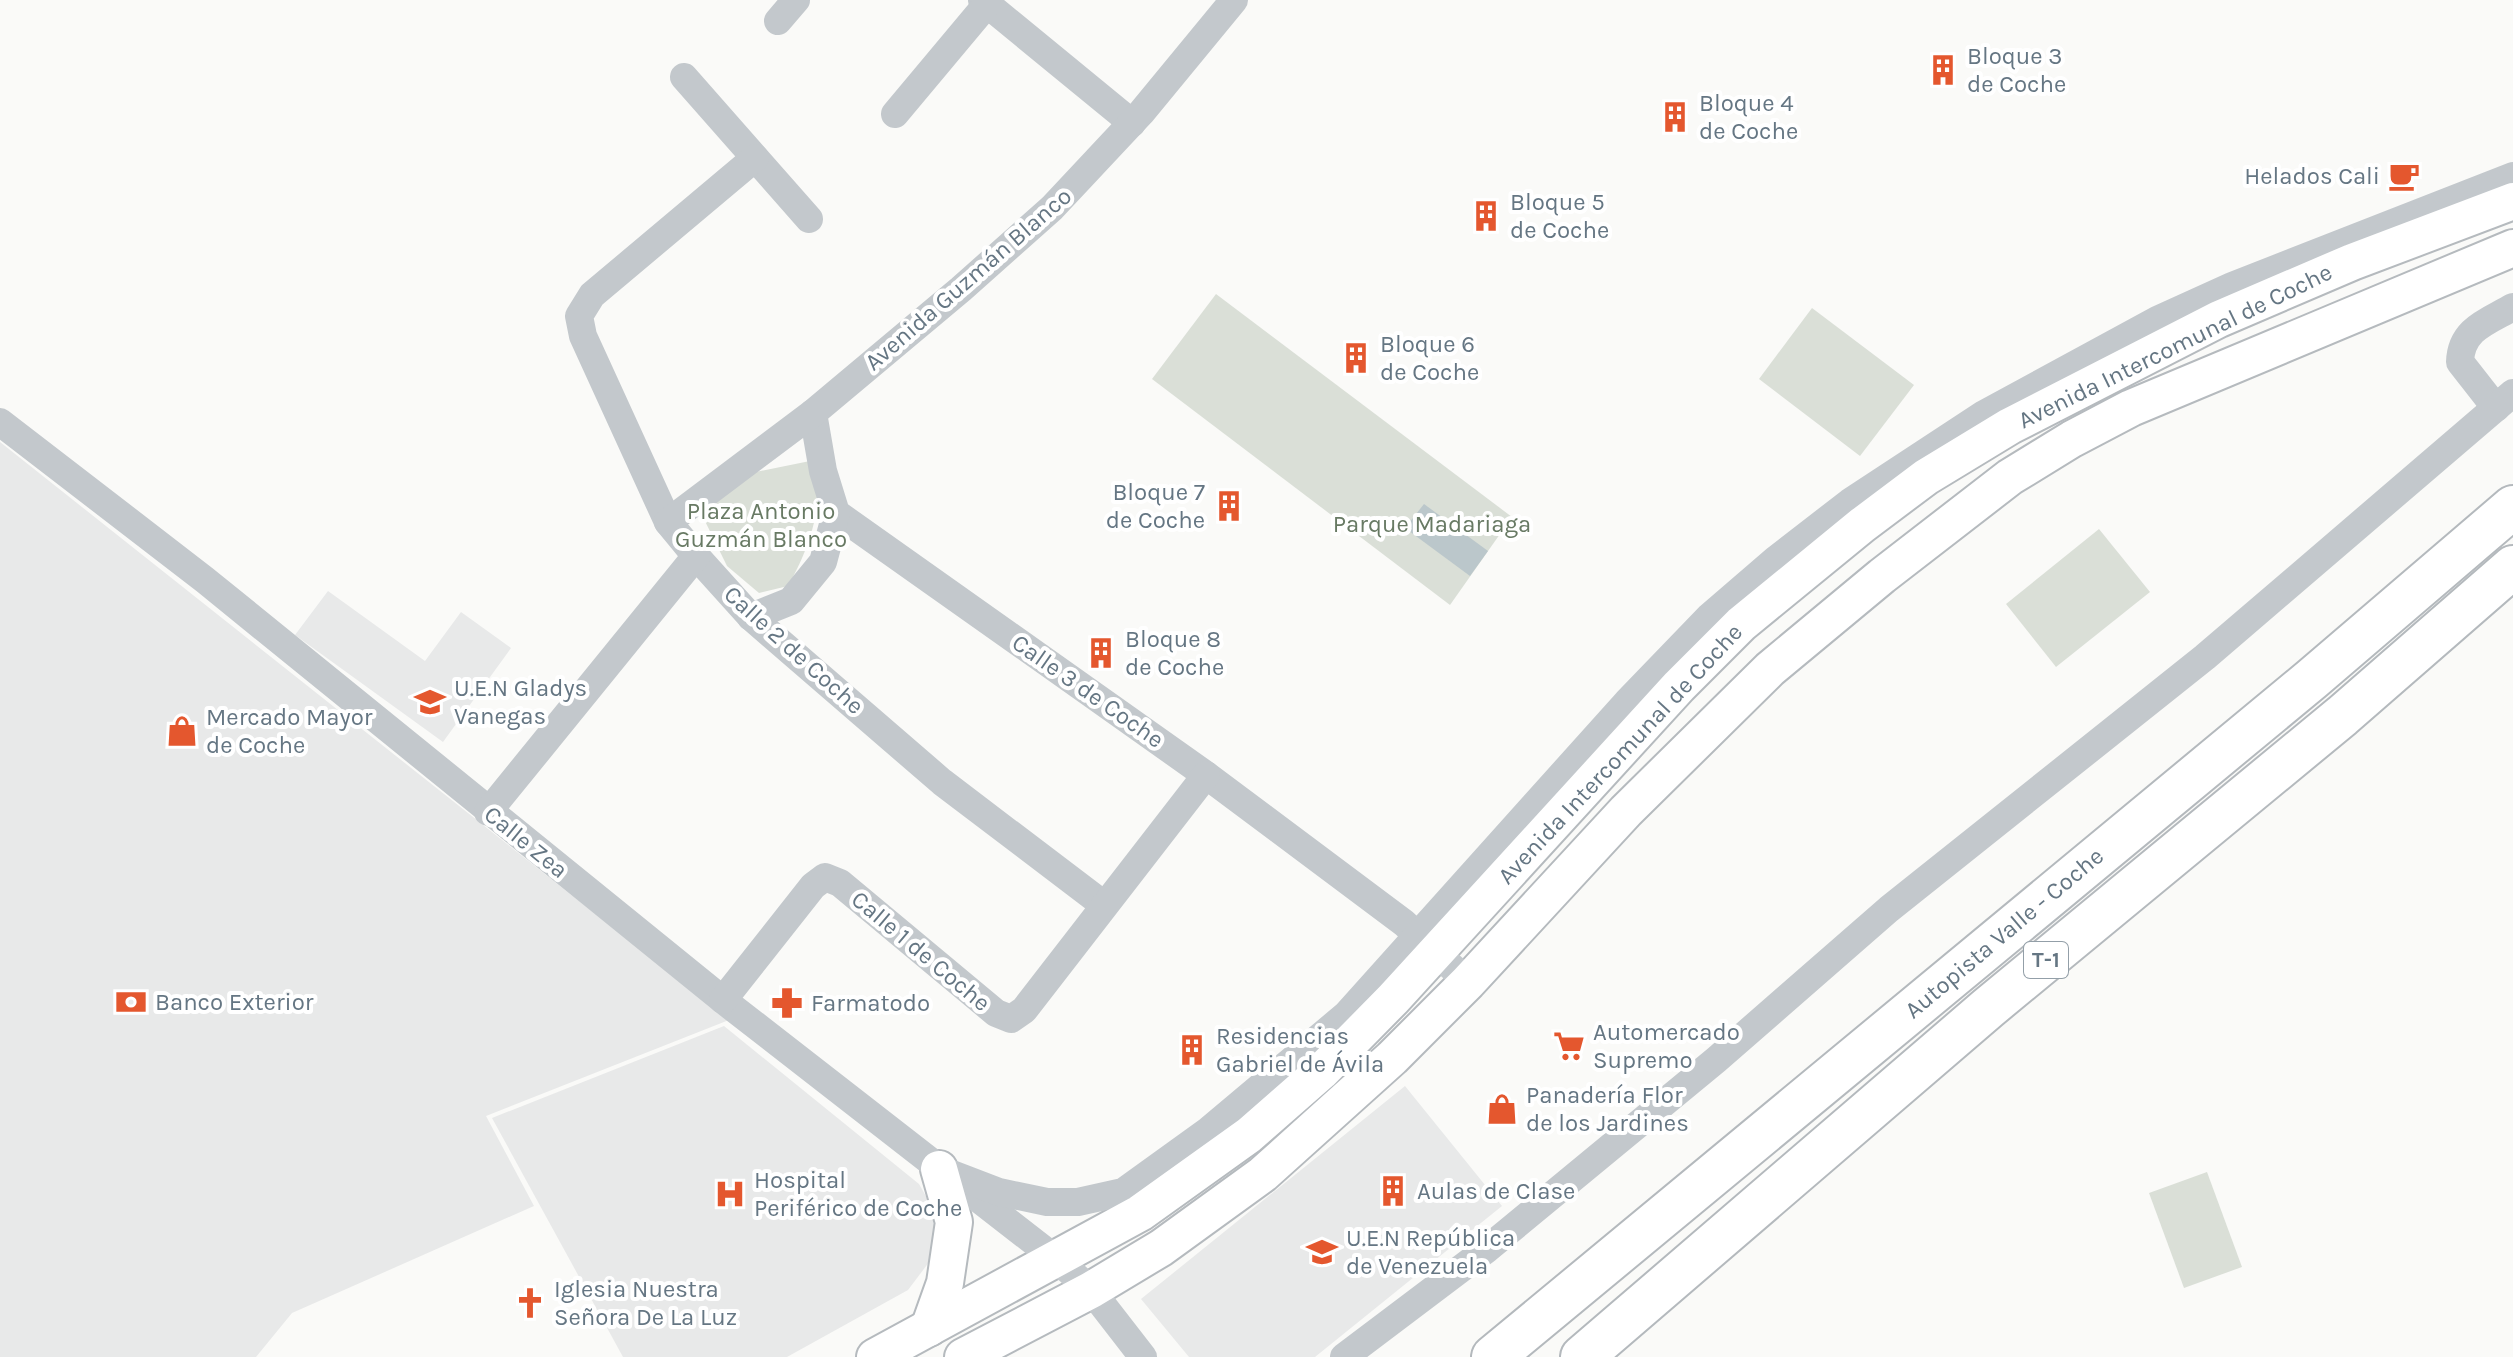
<svg xmlns="http://www.w3.org/2000/svg" width="2513" height="1357" font-family="Karla,sans-serif">
	<rect width="100%" height="100%" fill="#fafaf8"/>
	<g fill="#e8e9e9">
		<polygon points="0,442 729,1020 486,1116 534,1206 292,1313 256,1357 0,1357"/>
		<polygon points="328,591 425,661 461,612 511,648 443,742 295,635"/>
		<polygon points="724,1026 919,1184 931,1205 942,1245 908,1290 787,1357 623,1357 492,1118"/>
		<polygon points="1405,1086 1502,1206 1315,1357 1189,1357 1141,1299"/>
	</g>
	<g fill="#dadfd7">
		<polygon points="1216,294 1512,517 1450,605 1152,379"/>
		<polygon points="1812,308 1914,385 1860,456 1759,379"/>
		<path d="M 810,461 C 830,496 807,553 788,586 L 759,593 L 727,566 L 701,513 L 741,475 Z"/>
		<polygon points="2099,529 2150,592 2056,667 2006,604"/>
		<polygon points="2207,1172 2242,1267 2184,1288 2149,1193"/>
	</g>
	<polygon fill="#bbc7cb" points="1424,504 1488,551 1470,576 1405,528"/>
	<g fill="none" stroke-linecap="round" stroke-linejoin="round">
		<defs>
			<g id="major">
				<polyline points="929,1328 945,1283 954,1222 939,1169"/>
				<polyline points="875,1357 1140,1213 1249,1135 1321,1072 1393,999 1679,686 1741,624 1862,525 1926,477 2010,426 2219,319 2352,262 2513,201"/>
				<polyline points="963,1357 1091,1290 1161,1248 1263,1174 1392,1058 1468,982 1626,811 1770,669 1882,576 2010,477 2072,439 2131,408 2513,248"/>
			</g>
			<g id="highway">
				<polyline points="1493,1357 2312,679 2513,507"/>
				<polyline points="1582,1357 1988,1008 2342,716 2513,567"/>
			</g>
		</defs>
		<use href="#major" stroke="#b5babe" stroke-width="40"/>
		<use href="#highway" stroke="#b4b9bd" stroke-width="46"/>
		<g stroke="#c3c8cc" stroke-width="28">
			<polyline points="982,0 1132,123"/>
			<polyline points="778,21 796,0"/>
			<polyline points="684,77 809,219"/>
			<polyline points="895,114 987,4"/>
			<polyline points="755,158 592,295 579,316 583,336 668,522 696,556 751,617 942,782 1104,905"/>
			<path d="M 2496,408 L 2460,362 C 2461,329 2487,322 2513,307"/>
			<polyline points="813,413 823,471 836,513 1206,775 1404,923 1468,982"/>
			<polyline points="0,422 205,580 723,1000 1056,1259 1091,1290 1143,1357"/>
			<polyline points="668,522 813,413 961,289 1052,208 1141,113 1234,0"/>
			<polyline points="751,617 791,601 823,562 836,513"/>
			<polyline points="488,812 696,556"/>
			<polyline points="723,1000 813,886 825,877 840,883 996,1013 1011,1019 1024,1010 1206,775"/>
			<polyline points="939,1169 999,1192 1047,1202 1078,1202 1123,1192 1209,1130 1346,1015 1627,702 1710,616 1775,560 1850,502 1984,414 2157,320 2232,286 2513,176"/>
			<polyline points="1344,1357 1487,1249 1716,1060 1889,909 2205,657 2513,393"/>
		</g>
		<use href="#major" stroke="#fff" stroke-width="36"/>
		<use href="#highway" stroke="#fff" stroke-width="42"/>
	</g>
	<defs>
		<symbol id="building-bare" viewBox="-9 -9 18 18"><path d="M-4-6H4V6H1V3H-1V6H-4ZM-2.5-4.3h1.7v1.8h-1.7ZM.8-4.3h1.7v1.8H.8ZM-2.5-1h1.7V.8h-1.7ZM.8-1h1.7V.8H.8Z" fill="#e4572e" stroke="#fff" stroke-width="2.5" paint-order="stroke"/></symbol>
		<symbol id="cafe-bare" viewBox="-9 -9 18 18"><path d="M-5.5-4.5H6V0H3Q3 3.5 0 3.5H-2.5Q-5.5 3.5-5.5 0ZM3-3.2v2h1.7v-2ZM-6 4.5H4V6H-6Z" fill="#e4572e" stroke="#fff" stroke-width="2.5" paint-order="stroke"/></symbol>
		<symbol id="school-bare" viewBox="-9 -9 18 18"><path d="M0-5L7-2L0 1L-7-2ZM-4 1L0 2.5L4 1V4Q0 6-4 4Z" fill="#e4572e" stroke="#fff" stroke-width="2.5" paint-order="stroke"/></symbol>
		<symbol id="shop-bare" viewBox="-9 -9 18 18"><path d="M-5-2.5h2.3a2.7 3.5 0 0 1 5.4 0H5L5.5 6h-11ZM-1.5-2.5h3a1.5 2.3 0 0 0-3 0Z" fill="#e4572e" stroke="#fff" stroke-width="2.5" paint-order="stroke"/></symbol>
		<symbol id="bank-bare" viewBox="-9 -9 18 18"><path d="M-6-4H6V4H-6ZM0-2.3a2.3 2.3 0 1 0 0 4.6a2.3 2.3 0 1 0 0-4.6Z" fill="#e4572e" stroke="#fff" stroke-width="2.5" paint-order="stroke"/></symbol>
		<symbol id="pharmacy-bare" viewBox="-9 -9 18 18"><path d="M-2-6h4v4h4v4h-4v4h-4v-4h-4v-4h4Z" fill="#e4572e" stroke="#fff" stroke-width="2.5" paint-order="stroke"/></symbol>
		<symbol id="supermarket-bare" viewBox="-9 -9 18 18"><path d="M-6-5.5h2.5l.6 2H6L4.5 2H-2.5L-4.4-4H-6ZM-1.5 3.2a1.3 1.3 0 1 0 .1 0ZM3 3.2a1.3 1.3 0 1 0 .1 0Z" fill="#e4572e" stroke="#fff" stroke-width="2.5" paint-order="stroke"/></symbol>
		<symbol id="hospital-bare" viewBox="-9 -9 18 18"><path d="M-5-5h3v3.5h4V-5h3V5h-3V1.5h-4V5h-3Z" fill="#e4572e" stroke="#fff" stroke-width="2.5" paint-order="stroke"/></symbol>
		<symbol id="church-bare" viewBox="-9 -9 18 18"><path d="M-1.2-6h2.4v3.5h3.3v2.4h-3.3V6h-2.4V-.1h-3.3v-2.4h3.3Z" fill="#e4572e" stroke="#fff" stroke-width="2.5" paint-order="stroke"/></symbol>
	</defs>
	<g fill-rule="evenodd">
		<use href="#building-bare" x="1921" y="48" width="44" height="44"/>
		<use href="#building-bare" x="1653" y="95" width="44" height="44"/>
		<use href="#cafe-bare" x="2382" y="154" width="44" height="44"/>
		<use href="#building-bare" x="1464" y="194" width="44" height="44"/>
		<use href="#building-bare" x="1334" y="336" width="44" height="44"/>
		<use href="#building-bare" x="1207" y="484" width="44" height="44"/>
		<use href="#building-bare" x="1079" y="631" width="44" height="44"/>
		<use href="#school-bare" x="408" y="680" width="44" height="44"/>
		<use href="#shop-bare" x="160" y="709" width="44" height="44"/>
		<use href="#bank-bare" x="109" y="980" width="44" height="44"/>
		<use href="#pharmacy-bare" x="765" y="981" width="44" height="44"/>
		<use href="#supermarket-bare" x="1547" y="1024" width="44" height="44"/>
		<use href="#building-bare" x="1170" y="1028" width="44" height="44"/>
		<use href="#shop-bare" x="1480" y="1087" width="44" height="44"/>
		<use href="#building-bare" x="1371" y="1169" width="44" height="44"/>
		<use href="#hospital-bare" x="708" y="1172" width="44" height="44"/>
		<use href="#school-bare" x="1300" y="1230" width="44" height="44"/>
		<use href="#church-bare" x="508" y="1281" width="44" height="44"/>
	</g>
	<g text-anchor="middle" dominant-baseline="central" stroke-width="8" stroke-linejoin="round" paint-order="stroke">
		<rect fill="#fff" stroke="#939fa8" stroke-width="2" x="2024" y="942" width="44" height="36" rx="6"/>
		<g font-size="22" font-weight="bold" fill="#657683">
			<text x="2046" y="960">T-1</text>
		</g>
		<g font-size="24" fill="#657683" stroke="#fff" text-anchor="start">
			<text x="1967" y="56">Bloque 3<tspan x="1967" dy="28">de Coche</tspan></text>
			<text x="1699" y="103">Bloque 4<tspan x="1699" dy="28">de Coche</tspan></text>
			<text x="2380" y="176" text-anchor="end">Helados Cali</text>
			<text x="1510" y="202">Bloque 5<tspan x="1510" dy="28">de Coche</tspan></text>
			<text x="1380" y="344">Bloque 6<tspan x="1380" dy="28">de Coche</tspan></text>
			<text x="1205" y="492" text-anchor="end">Bloque 7<tspan x="1205" dy="28">de Coche</tspan></text>
			<text x="1125" y="639">Bloque 8<tspan x="1125" dy="28">de Coche</tspan></text>
			<text x="454" y="688">U.E.N Gladys<tspan x="454" dy="28">Vanegas</tspan></text>
			<text x="206" y="717">Mercado Mayor<tspan x="206" dy="28">de Coche</tspan></text>
			<text x="155" y="1002">Banco Exterior</text>
			<text x="811" y="1003">Farmatodo</text>
			<text x="1593" y="1032">Automercado<tspan x="1593" dy="28">Supremo</tspan></text>
			<text x="1216" y="1036">Residencias<tspan x="1216" dy="28">Gabriel de Ávila</tspan></text>
			<text x="1526" y="1095">Panadería Flor<tspan x="1526" dy="28">de los Jardines</tspan></text>
			<text x="754" y="1180">Hospital<tspan x="754" dy="28">Periférico de Coche</tspan></text>
			<text x="1417" y="1191">Aulas de Clase</text>
			<text x="1346" y="1238">U.E.N República<tspan x="1346" dy="28">de Venezuela</tspan></text>
			<text x="554" y="1289">Iglesia Nuestra<tspan x="554" dy="28">Señora De La Luz</tspan></text>
		</g>
		<g font-size="24" fill="#657683" stroke="#fff">
			<text transform="translate(968 279) rotate(-41)">Avenida Guzmán Blanco</text>
			<text transform="translate(2175 346) rotate(-26)">Avenida Intercomunal de Coche</text>
			<text transform="translate(794 650) rotate(42)">Calle 2 de Coche</text>
			<text transform="translate(1088 691) rotate(35)">Calle 3 de Coche</text>
			<text transform="translate(1620 754) rotate(-47)">Avenida Intercomunal de Coche</text>
			<text transform="translate(526 842) rotate(39)">Calle Zea</text>
			<text transform="translate(2004 933) rotate(-40)">Autopista Valle - Coche</text>
			<text transform="translate(921 951) rotate(40)">Calle 1 de Coche</text>
		</g>
		<g font-size="24" fill="#687a64" stroke="#fff">
			<text x="761" y="511">Plaza Antonio<tspan x="761" dy="28">Guzmán Blanco</tspan></text>
			<text x="1432" y="524">Parque Madariaga</text>
		</g>
	</g>
</svg>
